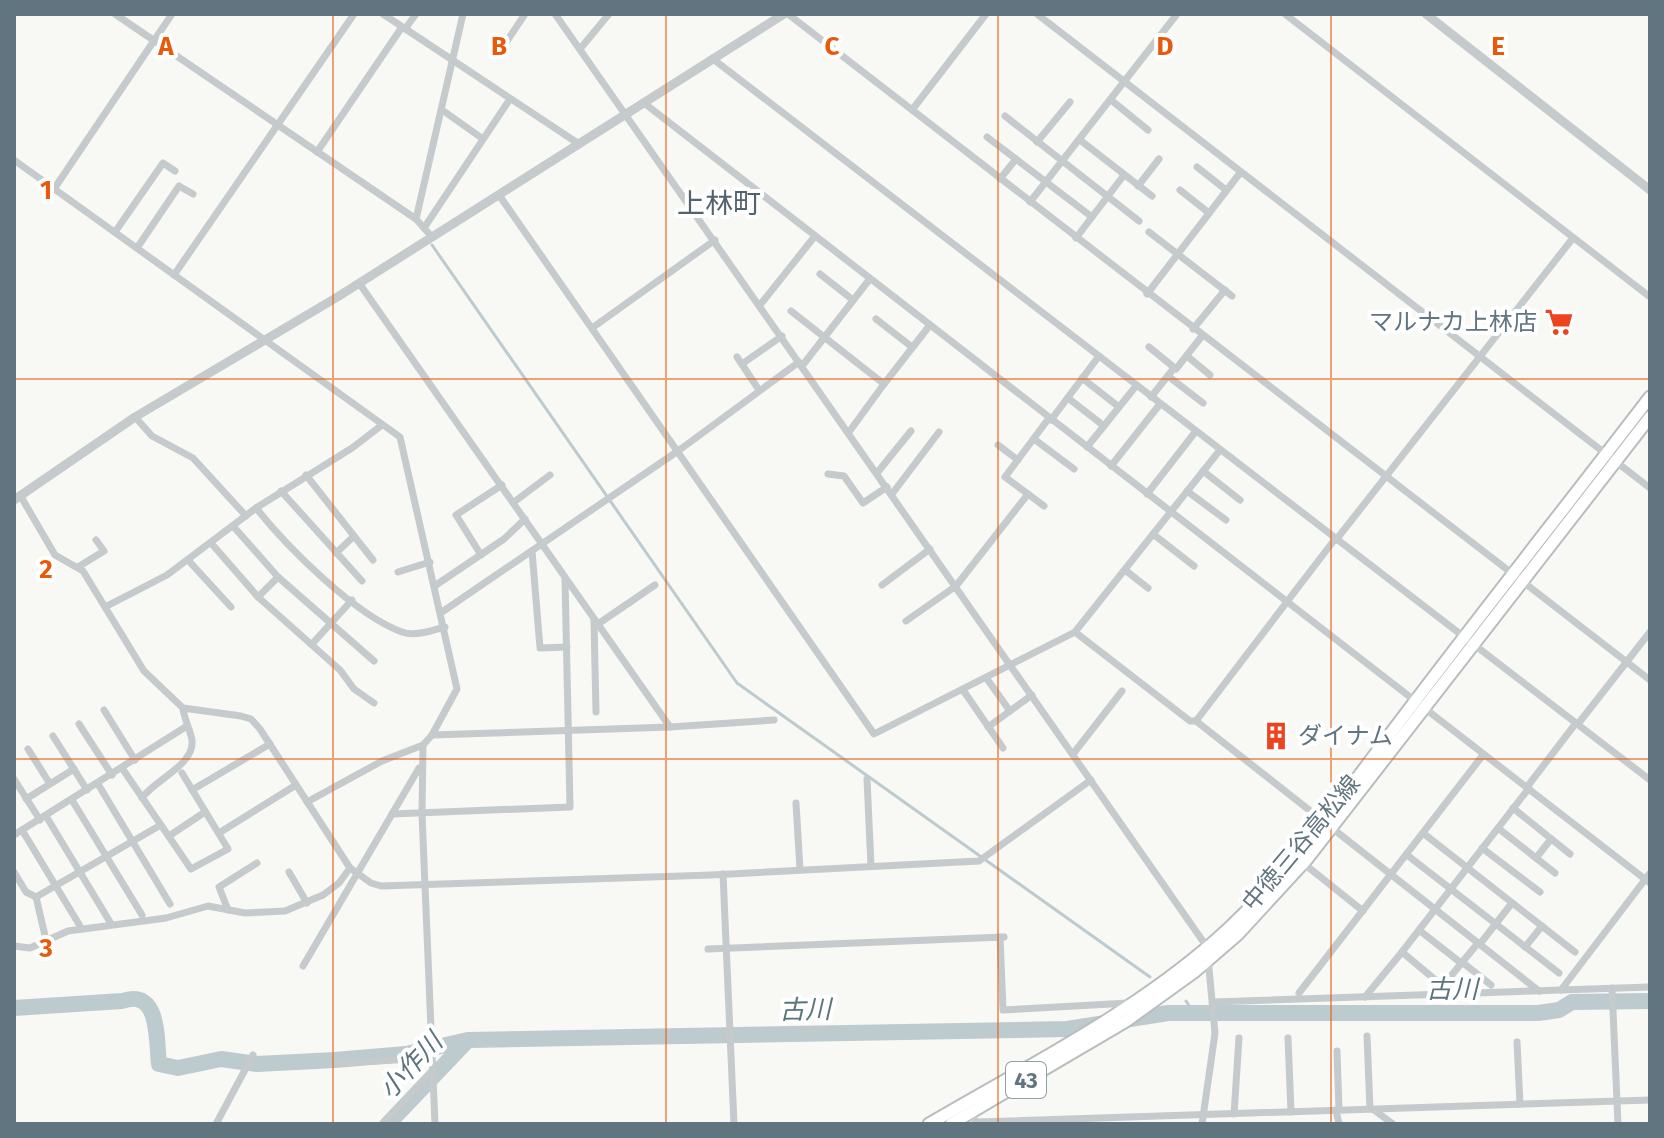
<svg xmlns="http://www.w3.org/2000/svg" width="1664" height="1138" font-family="'Fira Sans','Noto Sans JP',sans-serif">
	<rect width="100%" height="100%" fill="#f8f8f5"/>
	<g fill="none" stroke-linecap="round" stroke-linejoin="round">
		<g stroke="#bdcace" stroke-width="3">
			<polyline points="432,245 737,683 1150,977"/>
			<polyline points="1186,1001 1194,1013"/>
		</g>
		<g stroke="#bdcace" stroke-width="16">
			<path d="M 14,1008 L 122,1001 C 160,988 156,1038 159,1064 L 178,1068 L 221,1059 L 257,1064 L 335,1060 L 406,1054 L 468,1040 L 1067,1029 L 1168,1013 L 1538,1013 L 1559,1010 L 1572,1002 L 1650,1001"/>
			<polyline points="388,1124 467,1041"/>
		</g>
		<defs>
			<g id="primary">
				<path d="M 929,1124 C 1026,1067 1129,1016 1215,941 C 1291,874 1351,785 1413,704 C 1491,601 1571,500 1650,397"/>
				<polyline points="951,1124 1126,1021 1194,972 1238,934 1307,859 1650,417"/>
			</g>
		</defs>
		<use href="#primary" stroke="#b8bdc0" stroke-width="15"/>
		<g stroke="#c5cacc" stroke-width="7">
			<polyline points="115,14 416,219 432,237"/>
			<polyline points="383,14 579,144"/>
			<polyline points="555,14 1207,947 1215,1033 1202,1124"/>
			<polyline points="788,14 1650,680"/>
			<polyline points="1037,14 1650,488"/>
			<polyline points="1285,14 1650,297"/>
			<polyline points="405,29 416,14"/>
			<polyline points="580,49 609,14"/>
			<polyline points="499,53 525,14"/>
			<polyline points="713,59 1650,780"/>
			<polyline points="1111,100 1148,130"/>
			<polyline points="644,103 1650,883"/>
			<polyline points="912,110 986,14"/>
			<polyline points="445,112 483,139"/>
			<polyline points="1005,116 1139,221"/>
			<polyline points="987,137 1092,217"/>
			<polyline points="1080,140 1152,196"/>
			<polyline points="1037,142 1070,102"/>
			<polyline points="317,152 402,27"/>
			<polyline points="14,160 400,437 457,689 432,735"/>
			<polyline points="1197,167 1226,190"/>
			<polyline points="1000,179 1016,159"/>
			<polyline points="1138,186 1159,159"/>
			<polyline points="54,189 172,14"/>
			<polyline points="1180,190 1209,213"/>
			<polyline points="499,195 874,734 1075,632 1190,721 1196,721"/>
			<polyline points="1030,202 1177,14"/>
			<polyline points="416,219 463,14"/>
			<polyline points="424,228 510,99"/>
			<polyline points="115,232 163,163 175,171"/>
			<polyline points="1149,232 1232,296"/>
			<polyline points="1076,238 1124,175"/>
			<polyline points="137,248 179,186 193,194"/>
			<polyline points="820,274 853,300"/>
			<polyline points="174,275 354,14"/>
			<polyline points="359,283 670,727"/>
			<polyline points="1147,294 1240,173"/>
			<polyline points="760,305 815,236"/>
			<polyline points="791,311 884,384 930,325"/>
			<polyline points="876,319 912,347"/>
			<polyline points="592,328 715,240"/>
			<polyline points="1193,329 1225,290"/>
			<polyline points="1149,347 1176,369 1202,336"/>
			<polyline points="1187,356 1210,375"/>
			<polyline points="737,357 759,390"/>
			<polyline points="742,364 782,336"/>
			<polyline points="802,366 869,280"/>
			<polyline points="1168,376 1203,403"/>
			<polyline points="1082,378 1119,407"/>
			<polyline points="1151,397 1174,368"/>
			<polyline points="1068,398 1104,426"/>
			<polyline points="135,417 152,436 193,458 246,516"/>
			<polyline points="1051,420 1099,356"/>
			<polyline points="849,432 884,384"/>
			<polyline points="1034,439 1074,469"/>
			<polyline points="998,445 1018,460"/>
			<polyline points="1087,447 1136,386"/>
			<polyline points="1111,466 1160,404"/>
			<polyline points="1203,471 1240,500"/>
			<polyline points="877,473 911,431"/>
			<polyline points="828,474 844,476 863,503 887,487"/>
			<polyline points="306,475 373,560"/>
			<polyline points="281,491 362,581"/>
			<polyline points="1187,491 1226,520"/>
			<polyline points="892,494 939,432"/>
			<polyline points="1147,494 1196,431"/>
			<polyline points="514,502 550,475"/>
			<polyline points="1044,506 1005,477 1049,418"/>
			<path d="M 256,508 C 287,547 355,615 402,632 C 416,637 432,630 445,627"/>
			<polyline points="233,526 278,577 374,661"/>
			<polyline points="1153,534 1194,566"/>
			<polyline points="1335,539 1196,721 1539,991"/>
			<polyline points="1336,540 1573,238"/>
			<polyline points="211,543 258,597 340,670 354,689 374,703"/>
			<polyline points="532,551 540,648 567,647"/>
			<polyline points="336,553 353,537"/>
			<polyline points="481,555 456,515 502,485"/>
			<polyline points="188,560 231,607"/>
			<polyline points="78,567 104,551 96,540"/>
			<polyline points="1125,570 1148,588"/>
			<polyline points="398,572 430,562"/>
			<polyline points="436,585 504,539 525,519"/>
			<polyline points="882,585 930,549"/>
			<polyline points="258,597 278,577"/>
			<polyline points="105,607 167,575 256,508 352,448 382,425"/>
			<polyline points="442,612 678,451 799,362"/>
			<polyline points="594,621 596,712"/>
			<polyline points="906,621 956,586 1028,494"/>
			<polyline points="598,624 655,585"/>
			<polyline points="1075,632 1220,450"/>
			<polyline points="312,644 352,600"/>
			<polyline points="987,679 1010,711"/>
			<polyline points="963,690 1003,748"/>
			<polyline points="104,710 135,760"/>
			<polyline points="79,724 112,775"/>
			<polyline points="1578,724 1650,632"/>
			<polyline points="988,727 1032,695"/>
			<polyline points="53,736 87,790"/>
			<polyline points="28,749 50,784"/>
			<polyline points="1073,754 1122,691"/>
			<polyline points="122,768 191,869 228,849 182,773"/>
			<polyline points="14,779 40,820"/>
			<polyline points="867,779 871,866"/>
			<polyline points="98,784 170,904"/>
			<polyline points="1527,787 1576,723"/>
			<polyline points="192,790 270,744"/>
			<path d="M 142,798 C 154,780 195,765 192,740 C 190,729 184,719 183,708"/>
			<polyline points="26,799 74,769"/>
			<polyline points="72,800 142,915"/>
			<polyline points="307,802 382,761 423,745"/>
			<polyline points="796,803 800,870"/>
			<polyline points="1513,808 1570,854"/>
			<polyline points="392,814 570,807 565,579"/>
			<polyline points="46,816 110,922"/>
			<polyline points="1498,828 1555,873"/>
			<polyline points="22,830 80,926"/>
			<polyline points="219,833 296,785"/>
			<polyline points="1423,833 1575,952"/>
			<polyline points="14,835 187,726"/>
			<polyline points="169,836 205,812"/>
			<polyline points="1482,848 1540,892"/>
			<polyline points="1407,855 1559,973"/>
			<polyline points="1536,858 1551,839"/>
			<polyline points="1303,863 1363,911"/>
			<polyline points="350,868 371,883 381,886 711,875 979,861 1091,780"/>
			<polyline points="14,872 26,892 36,897 159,826"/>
			<polyline points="289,872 307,903"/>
			<polyline points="723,874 734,1124"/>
			<polyline points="36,897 46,940"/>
			<polyline points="228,910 219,887 257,863"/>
			<polyline points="1419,930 1461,963"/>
			<polyline points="1000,937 1003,1010 1129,1003"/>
			<polyline points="1478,943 1446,982 1439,983 1402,952 1529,788"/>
			<polyline points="1480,944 1512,903"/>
			<polyline points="14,946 30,948 68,931 166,918 208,906 245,913 285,911 323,895 339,883 350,868 260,729 251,719 241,716 183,708 144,671 83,571 55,555 20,495"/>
			<polyline points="1525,947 1542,926"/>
			<polyline points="708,949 1004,937"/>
			<polyline points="1462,962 1491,985"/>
			<polyline points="303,966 419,768"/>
			<polyline points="1612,988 1618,1124"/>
			<polyline points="1561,990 1650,873"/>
			<polyline points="1299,993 1483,755"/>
			<polyline points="1365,997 1402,952"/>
			<polyline points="1214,1002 1650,987"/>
			<polyline points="1367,1036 1370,1109"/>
			<polyline points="1288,1038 1291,1112"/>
			<polyline points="1517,1042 1520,1104"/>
			<polyline points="1337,1051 1339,1110"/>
			<polyline points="340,1063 431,1058"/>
			<polyline points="1336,1110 1339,1124"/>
			<polyline points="1374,1110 1393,1124"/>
			<polyline points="970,1112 976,1122 1650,1100"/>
			<polyline points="1234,1114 1239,1038"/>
			<polyline points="216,1124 253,1055"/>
			<polyline points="382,1124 432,1071"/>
			<polyline points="435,1124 422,814 423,745 432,735 670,727 774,720"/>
		</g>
		<g stroke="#c5cacc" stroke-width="9">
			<polyline points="1426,14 1650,190"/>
			<polyline points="14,500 135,417 339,296 784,14"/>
		</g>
		<use href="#primary" stroke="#fff" stroke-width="11"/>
	</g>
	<path fill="none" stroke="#e8590c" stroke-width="2" stroke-opacity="0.55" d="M 333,14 L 333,1124M 666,14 L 666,1124M 998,14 L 998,1124M 1331,14 L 1331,1124M 14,379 L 1650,379M 14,759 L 1650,759"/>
	<defs>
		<symbol id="supermarket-bare" viewBox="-9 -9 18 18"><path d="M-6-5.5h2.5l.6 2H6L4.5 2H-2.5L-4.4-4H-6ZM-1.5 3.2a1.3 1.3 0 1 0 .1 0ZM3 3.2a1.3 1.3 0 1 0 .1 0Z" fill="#ed441f" stroke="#fff" stroke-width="2.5" paint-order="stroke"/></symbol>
		<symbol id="building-bare" viewBox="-9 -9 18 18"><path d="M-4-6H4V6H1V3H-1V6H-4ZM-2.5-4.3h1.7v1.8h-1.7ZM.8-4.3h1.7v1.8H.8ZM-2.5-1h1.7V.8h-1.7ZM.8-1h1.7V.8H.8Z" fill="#ed441f" stroke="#fff" stroke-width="2.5" paint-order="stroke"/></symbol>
	</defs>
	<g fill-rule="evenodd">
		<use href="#supermarket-bare" x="1539" y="302" width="40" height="40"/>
		<use href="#building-bare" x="1256" y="716" width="40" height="40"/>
	</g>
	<g text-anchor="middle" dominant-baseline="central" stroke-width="8" stroke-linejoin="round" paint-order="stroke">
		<rect fill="#fff" stroke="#909ea7" stroke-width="2" x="1006" y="1062" width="40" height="36" rx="6"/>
		<g font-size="22" font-weight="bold" fill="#617581">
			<text x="1026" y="1080">43</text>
		</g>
		<g font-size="24" fill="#617581" stroke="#fff" text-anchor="end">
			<text x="1537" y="322">マルナカ上林店</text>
			<text x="1298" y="736" text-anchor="start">ダイナム</text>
		</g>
		<g font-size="24" fill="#617581" stroke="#fff">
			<text transform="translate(1301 843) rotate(-50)">中徳三谷高松線</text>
		</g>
		<g font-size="26" font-style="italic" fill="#5c757c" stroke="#fff">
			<text x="1452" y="989">古川</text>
			<text transform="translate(805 1010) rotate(-1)">古川</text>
			<text transform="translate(411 1066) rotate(-47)">小作川</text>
		</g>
		<g font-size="28" fill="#53626c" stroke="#fff">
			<text x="719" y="203">上林町</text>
		</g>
	</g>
	<g font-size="26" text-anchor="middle" font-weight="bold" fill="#e8590c" stroke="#fff" stroke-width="8" stroke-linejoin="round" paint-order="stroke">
		<text x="166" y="55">A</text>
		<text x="499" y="55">B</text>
		<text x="832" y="55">C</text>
		<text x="1165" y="55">D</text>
		<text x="1498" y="55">E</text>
		<text x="46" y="199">1</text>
		<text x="46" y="578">2</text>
		<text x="46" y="957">3</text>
	</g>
	<rect width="1664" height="1138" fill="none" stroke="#617581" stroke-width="32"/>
</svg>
